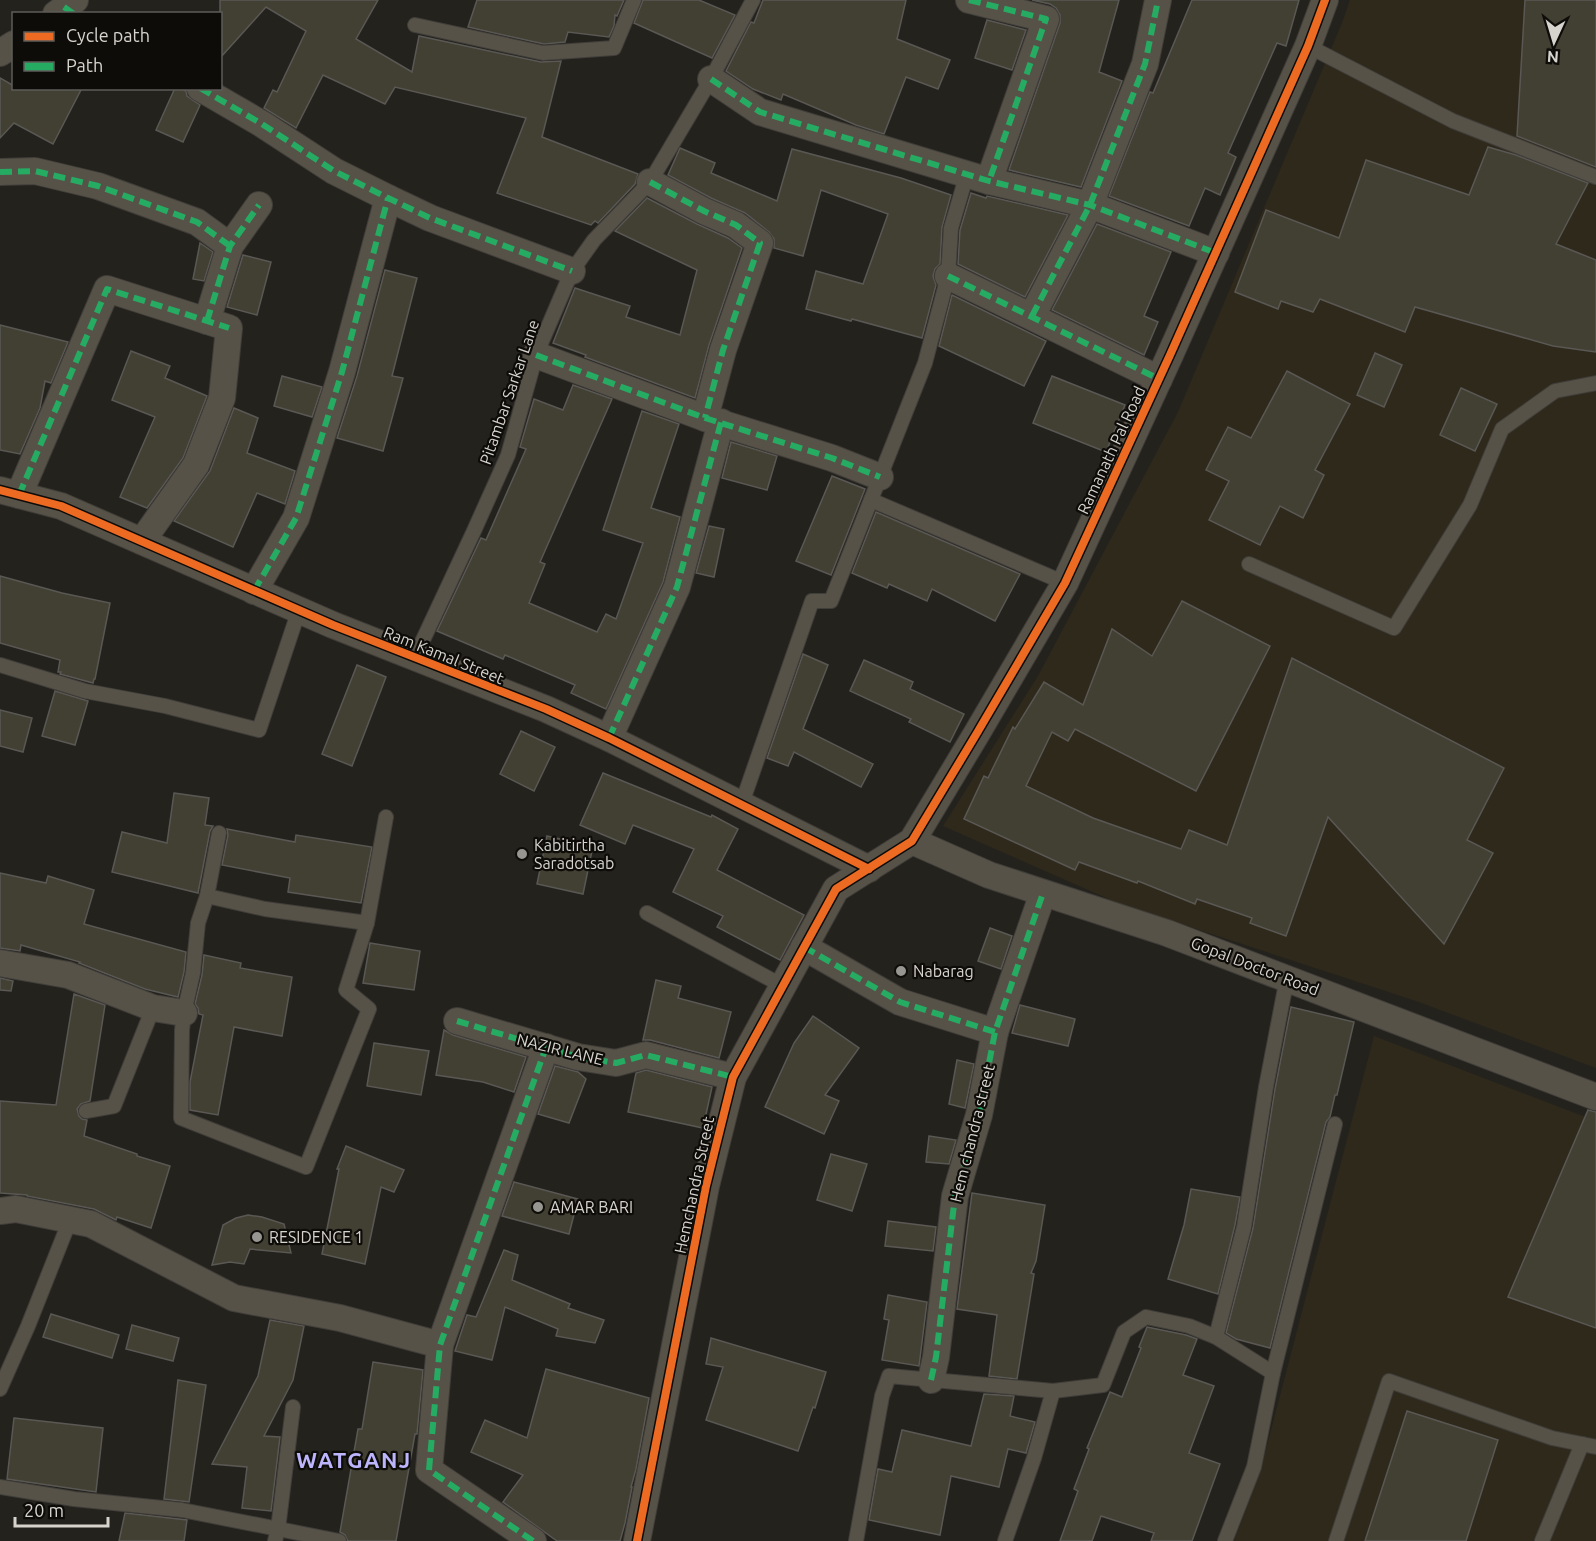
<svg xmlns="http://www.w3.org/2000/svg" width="1596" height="1541" font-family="Ubuntu,sans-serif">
	<rect width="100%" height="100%" fill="#24221d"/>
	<g fill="#2f291c">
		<polygon points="1350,0 1596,0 1596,1068 1416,1001 1120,904 943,826 1038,676 1178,412 1342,23"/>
		<polygon points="1374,1036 1596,1121 1596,1541 1234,1541 1259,1476"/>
	</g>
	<g fill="#423f33" stroke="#5a5854" stroke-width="1.5">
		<polygon points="220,0 378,0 356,39 412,72 419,36 541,62 561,61 542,137 638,174 635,184 598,223 595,221 591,225 497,193 526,118 395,87 385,104 323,75 296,128 264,108 273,90 277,92 306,31 266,7 220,58"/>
		<polygon points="477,0 624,0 617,16 615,15 614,26 609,37 568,32 565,42 544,44 468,27"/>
		<polygon points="643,0 699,0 735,15 712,58 634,23"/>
		<polygon points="763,0 906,0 897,39 950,60 938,89 906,77 884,134 856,125 783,94 781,100 753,89 726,71 751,22 754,23"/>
		<polygon points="1032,0 1119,0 1099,72 1122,81 1081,187 1009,170 1060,23 1060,15 1056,8 1050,4"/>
		<polygon points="1192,0 1299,0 1286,46 1277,43 1228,153 1236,157 1220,195 1205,188 1189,226 1109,196 1150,92 1153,93"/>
		<polygon points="1525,0 1596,0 1596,167 1517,136"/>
		<polygon points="987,20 1026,30 1012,70 975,58"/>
		<polygon points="0,78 14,86 14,88 82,88 53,144 14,123 0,138"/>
		<polygon points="175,88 180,88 186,91 187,96 200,105 183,142 156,130"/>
		<polygon points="1488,147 1516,155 1588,183 1556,244 1596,260 1596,352 1553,346 1415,307 1405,332 1320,299 1313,312 1281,301 1278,309 1235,292 1266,210 1339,238 1366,160 1469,195"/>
		<polygon points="680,148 715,163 711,173 777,201 792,149 901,178 951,195 942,227 940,264 935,269 933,276 936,285 922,338 852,319 851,321 806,309 816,271 863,284 888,214 821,190 803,256 774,248 774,239 769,232 745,213 711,198 668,175"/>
		<polygon points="971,193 986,198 987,196 1068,215 1025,297 958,264 960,230"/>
		<polygon points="647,198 697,224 728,238 742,248 709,345 695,398 585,357 586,355 553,343 575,288 630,306 626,317 680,335 697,270 615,231"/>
		<polygon points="1097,224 1171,252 1144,316 1158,322 1144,355 1052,310"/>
		<polygon points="200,243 213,252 204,281 193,279"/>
		<polygon points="243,255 271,262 257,315 227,307"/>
		<polygon points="385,270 417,278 392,376 403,378 383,451 337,438 357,376"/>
		<polygon points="952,295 1046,341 1024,386 939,346"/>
		<polygon points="0,325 68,342 51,383 45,381 40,408 20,454 0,450"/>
		<polygon points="131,351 170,366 165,378 207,396 183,458 147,508 120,497 155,417 112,400"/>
		<polygon points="1375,353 1402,365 1384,407 1357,395"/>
		<polygon points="1287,371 1350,404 1315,470 1324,475 1303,518 1280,506 1260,545 1209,520 1229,481 1206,470 1228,427 1251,438"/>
		<polygon points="282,376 322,387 312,417 274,406"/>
		<polygon points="1052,376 1125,405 1106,452 1033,423"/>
		<polygon points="573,385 612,399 540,562 545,564 529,603 597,632 606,614 616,619 643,543 603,530 642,411 679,424 651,508 680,517 663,582 606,709 571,693 575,685 505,655 503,659 437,631 481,538 486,540 526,449 520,447 534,399 563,410"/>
		<polygon points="1461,388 1497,404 1475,451 1440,435"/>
		<polygon points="234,408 258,418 247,453 295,471 285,504 257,493 233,547 174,521 210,471"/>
		<polygon points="731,442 777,456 767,490 722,478"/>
		<polygon points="832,476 865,489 831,575 796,561"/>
		<polygon points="876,512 1020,574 995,621 932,589 927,601 889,584 887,588 852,573"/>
		<polygon points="709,526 724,529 714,577 696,573"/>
		<polygon points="0,576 62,593 110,603 95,679 94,679 93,683 60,674 61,672 58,672 60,660 0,643"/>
		<polygon points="1182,601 1270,646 1196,791 1075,729 1068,741 1052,732 1026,786 1093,818 1181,849 1189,830 1227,845 1292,658 1504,768 1467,840 1493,853 1444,944 1328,817 1286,936 1250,923 1252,918 1197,899 1195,904 1138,881 1137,883 1079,862 1075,870 964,819 984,776 988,778 1013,727 1015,729 1044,682 1083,705 1112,629 1152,656"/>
		<polygon points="803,654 828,665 803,729 873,764 861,787 794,752 788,766 767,758"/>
		<polygon points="864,660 913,682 910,689 964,714 950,742 909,722 911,719 850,691"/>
		<polygon points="357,665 386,677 352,766 322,754"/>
		<polygon points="55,691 88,701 75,745 42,736"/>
		<polygon points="0,710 32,718 23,752 0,746"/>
		<polygon points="521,731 555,747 534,791 500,774"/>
		<polygon points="603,773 711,817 712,815 738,829 717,870 804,915 780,960 717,927 723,916 673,892 694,849 633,825 625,844 580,825"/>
		<polygon points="174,793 209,798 205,825 213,826 210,831 198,893 112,872 122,832 167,843"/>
		<polygon points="227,829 295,842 296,835 372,847 361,903 288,892 290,878 222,865 228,835"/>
		<polygon points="547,836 593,846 583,894 537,884"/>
		<polygon points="0,873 46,883 48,876 94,890 84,924 186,952 184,972 178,997 145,989 79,963 80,962 21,945 20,951 0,948"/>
		<polygon points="990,928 1012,936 1001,969 978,961"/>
		<polygon points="370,943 420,951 414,990 363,983"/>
		<polygon points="204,955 241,963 240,968 292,977 282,1036 234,1027 218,1115 190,1110 190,1082 203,1015 199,1014 198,1008 195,1004 202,975"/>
		<polygon points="0,978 13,981 11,991 0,990"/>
		<polygon points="656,980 681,986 678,998 731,1012 719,1058 650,1040 643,1040"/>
		<polygon points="74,994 105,1005 90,1101 81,1104 77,1109 79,1116 82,1119 87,1120 84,1136 137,1154 137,1156 170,1166 151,1228 117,1217 116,1220 94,1209 27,1196 27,1195 0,1193 0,1101 56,1105"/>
		<polygon points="1020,1005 1075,1019 1068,1046 1012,1033"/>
		<polygon points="1291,1007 1354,1022 1337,1095 1335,1095 1330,1117 1326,1122 1270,1348 1236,1339 1226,1333 1253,1228 1275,1089"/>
		<polygon points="813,1016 859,1048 825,1095 839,1101 824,1134 765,1107 794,1043"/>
		<polygon points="444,1030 453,1035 526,1057 514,1092 483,1082 436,1075"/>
		<polygon points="374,1043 429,1051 421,1095 367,1086"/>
		<polygon points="957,1060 974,1064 965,1108 949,1104"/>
		<polygon points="555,1066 578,1072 586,1079 569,1123 538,1114"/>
		<polygon points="646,1070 712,1087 703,1128 628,1112 636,1073"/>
		<polygon points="1588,1110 1596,1112 1596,1328 1508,1297"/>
		<polygon points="929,1136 956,1140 949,1164 926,1162"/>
		<polygon points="346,1146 404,1170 394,1192 381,1187 365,1264 322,1254 339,1169 337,1169"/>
		<polygon points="831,1154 867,1164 852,1211 817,1200"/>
		<polygon points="514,1182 578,1199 569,1234 502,1216"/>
		<polygon points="1191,1189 1240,1197 1235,1225 1218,1294 1168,1279 1184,1225"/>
		<polygon points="972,1193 1045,1205 1036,1261 1031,1273 1034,1274 1017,1379 989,1376 997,1315 957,1309"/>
		<polygon points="248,1215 262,1217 284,1224 291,1253 250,1249 244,1264 230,1262 212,1265 223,1225 236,1218"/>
		<polygon points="888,1221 936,1227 933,1251 885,1246"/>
		<polygon points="504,1250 518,1255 512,1280 570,1304 568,1308 604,1320 595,1343 556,1336 558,1329 505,1307 492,1360 455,1351 467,1315 476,1317"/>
		<polygon points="888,1295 927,1302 919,1366 882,1360 889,1320 884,1319"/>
		<polygon points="51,1314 119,1335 112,1358 43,1337"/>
		<polygon points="270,1320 304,1326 293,1380 264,1436 280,1437 271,1511 242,1508 247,1467 212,1464 258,1376"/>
		<polygon points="132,1325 179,1338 173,1361 126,1349"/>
		<polygon points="1147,1327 1186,1335 1197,1339 1183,1375 1214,1386 1189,1453 1220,1464 1192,1541 1151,1541 1154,1533 1101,1516 1092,1541 1060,1541 1078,1491 1074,1489 1089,1449 1087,1448 1110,1392 1122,1397 1141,1348 1139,1347"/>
		<polygon points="711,1338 826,1372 815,1408 813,1407 798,1451 706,1420 723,1367 706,1364"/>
		<polygon points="373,1362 423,1370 417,1434 415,1434 396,1541 348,1541 345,1535 340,1532 358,1429 362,1429"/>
		<polygon points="546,1369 649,1398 636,1469 631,1487 632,1487 625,1523 620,1541 557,1541 503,1502 523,1475 471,1452 485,1420 527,1438"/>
		<polygon points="178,1380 206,1385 189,1502 164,1499"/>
		<polygon points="984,1394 1014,1396 1010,1416 1035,1422 1026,1453 1008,1449 999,1487 951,1476 940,1535 869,1520 878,1469 892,1472 902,1430 971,1446"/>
		<polygon points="1407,1411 1498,1440 1466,1541 1365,1541"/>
		<polygon points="14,1418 103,1428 96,1492 7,1479"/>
		<polygon points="125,1513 187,1520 184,1541 119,1541"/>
	</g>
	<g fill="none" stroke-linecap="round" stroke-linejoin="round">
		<defs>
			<g id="lane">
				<polyline points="415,25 543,53 614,48 634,0"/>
				<polyline points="1308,46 1453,121 1596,177"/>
				<polyline points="871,500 1065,583"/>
				<polyline points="1249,564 1394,628 1470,505 1502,429 1555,391 1596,383"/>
				<polyline points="415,657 473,533 508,455 536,355 572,271 594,240 650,182 711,79 753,0"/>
				<polyline points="0,665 85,691 165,706 259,730 299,610"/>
				<polyline points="741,806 812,601 831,601 925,363 948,276 951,228 967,174"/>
				<polyline points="219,833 207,896 198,923 193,973 184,1013 182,1030 181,1118 306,1167 369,1009 346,990 367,923 386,817"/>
				<polyline points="207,896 265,909 367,923"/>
				<polyline points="647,913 783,986"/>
				<polyline points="86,1111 114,1106 153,1008"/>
				<polyline points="1216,1337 1244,1227 1266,1087 1287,978"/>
				<polyline points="0,1389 28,1326 70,1220"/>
				<polyline points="0,1487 74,1499 182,1510 339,1541"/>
				<polyline points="275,1541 278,1529 293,1407"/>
				<polyline points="856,1541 882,1396 889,1376 1053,1391 1103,1385 1124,1332 1146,1317 1189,1326 1216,1337 1273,1373"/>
				<polyline points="1005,1541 1034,1458 1053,1391"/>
				<polyline points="1225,1541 1254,1467 1273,1373 1335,1124"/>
				<polyline points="1336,1541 1389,1381 1552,1438 1596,1447"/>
				<polyline points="1542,1541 1582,1444"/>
			</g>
			<g id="street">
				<polyline points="969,0 1046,19 989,181"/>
				<polyline points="56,14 75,0"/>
				<polyline points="0,53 14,44"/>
				<polyline points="711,79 760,112 989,181 1090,205 1216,253"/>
				<polyline points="200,88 262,124 334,171 388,198 430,218 572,271"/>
				<polyline points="0,172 35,171 98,186 197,222 230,246"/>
				<polyline points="650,182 704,211 736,225 760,243 723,350 705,418"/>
				<polyline points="948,276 1159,379"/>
				<polyline points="1032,316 1090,205 1145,64 1158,0"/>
				<polyline points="207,321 230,246 259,205"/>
				<polyline points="536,355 705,418 832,458 880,477"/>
				<polyline points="0,490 61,506 333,625 546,709 609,738 869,869"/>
				<polyline points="19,495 107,289 229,328 222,398 196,465 142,541"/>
				<polyline points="254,591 296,518 342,372 388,198"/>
				<polyline points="609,738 677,587 721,422"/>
				<polyline points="912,841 989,875 1167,933 1596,1097"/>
				<polyline points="804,947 900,1002 995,1032"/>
				<polyline points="0,963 68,975 153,1008 184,1013"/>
				<polyline points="457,1021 578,1057 616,1063 646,1055 733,1077"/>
				<polyline points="0,1211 16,1209 91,1224 234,1298 340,1318 440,1345"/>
				<polyline points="931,1380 936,1357 955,1196 979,1115 995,1032 1043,893"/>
				<polyline points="533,1541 429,1470 440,1345 546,1047"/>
				<polyline points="637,1541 706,1186 733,1077 836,889 912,841 977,733 1065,583 1170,355 1308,46 1325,0"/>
			</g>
		</defs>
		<use href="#lane" stroke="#403e3a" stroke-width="16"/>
		<use href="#street" stroke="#403e3a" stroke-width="28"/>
		<use href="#lane" stroke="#575248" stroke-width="14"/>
		<use href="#street" stroke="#575248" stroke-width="26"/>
		<g stroke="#26ab63" stroke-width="6" stroke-dasharray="12 6" stroke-linecap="butt">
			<polyline points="969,0 1046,19 989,181"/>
			<polyline points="64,7 74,14"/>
			<polyline points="711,79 760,112 989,181 1090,205 1216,253"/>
			<polyline points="200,88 262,124 334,171 388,198 430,218 572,271"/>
			<polyline points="0,172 35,171 98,186 197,222 230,246"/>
			<polyline points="650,182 704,211 736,225 760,243 723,350 705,418"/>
			<polyline points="948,276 1159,379"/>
			<polyline points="1032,316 1090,205 1145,64 1158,0"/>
			<polyline points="207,321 230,246 259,205"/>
			<polyline points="536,355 705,418 832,458 880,477"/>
			<polyline points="19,495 107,289 229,328"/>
			<polyline points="254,591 296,518 342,372 388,198"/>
			<polyline points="609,738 677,587 721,422"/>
			<polyline points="804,947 900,1002 995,1032"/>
			<polyline points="457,1021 578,1057 616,1063 646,1055 733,1077"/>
			<polyline points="931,1380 936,1357 955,1196 979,1115 995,1032 1043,893"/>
			<polyline points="533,1541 429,1470 440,1345 546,1047"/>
		</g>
		<defs>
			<g id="cycleway">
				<polyline points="0,490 61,506 333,625 546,709 609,738 869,869"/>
				<polyline points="637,1541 706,1186 733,1077 836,889 912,841 977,733 1065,583 1170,355 1308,46 1325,0"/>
			</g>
		</defs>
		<use href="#cycleway" stroke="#0e0c09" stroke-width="11"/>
		<use href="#cycleway" stroke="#ed6a23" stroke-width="8"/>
	</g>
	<g fill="#989690" stroke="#0e0c09" stroke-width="2">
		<circle cx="522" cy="854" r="6"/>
		<circle cx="901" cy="971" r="6"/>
		<circle cx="538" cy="1207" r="6"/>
		<circle cx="257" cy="1237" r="6"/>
	</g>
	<g text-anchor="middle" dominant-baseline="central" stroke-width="4.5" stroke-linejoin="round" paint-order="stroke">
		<g font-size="16" fill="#d7d4ce" stroke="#0e0c09">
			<text transform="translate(509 392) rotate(-71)">Pitambar Sarkar Lane</text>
			<text transform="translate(1111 450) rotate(-65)">Ramanath Pal Road</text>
			<text transform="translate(444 655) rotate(22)">Ram Kamal Street</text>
			<text transform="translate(1255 966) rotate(21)">Gopal Doctor Road</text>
			<text transform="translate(560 1049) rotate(14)">NAZIR LANE</text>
			<text transform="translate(972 1133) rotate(-76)">Hem chandra street</text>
			<text transform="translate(694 1185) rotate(-78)">Hemchandra Street</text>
		</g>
		<g font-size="16" fill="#d7d4ce" stroke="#0e0c09" text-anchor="start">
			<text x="534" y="845">Kabitirtha<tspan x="534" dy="18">Saradotsab</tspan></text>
			<text x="913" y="971">Nabarag</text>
			<text x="550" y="1207">AMAR BARI</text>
			<text x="269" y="1237">RESIDENCE 1</text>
		</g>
		<g font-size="22" font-weight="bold" letter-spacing="1.5" fill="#bcb5fc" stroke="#0e0c09">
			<text x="354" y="1459">WATGANJ</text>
		</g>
	</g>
	<rect x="12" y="12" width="210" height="78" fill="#0e0c09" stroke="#5e5c58" stroke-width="1.5"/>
	<rect x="24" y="32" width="30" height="9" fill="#ed6a23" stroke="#5e5c58" stroke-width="1.5"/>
	<text x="66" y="42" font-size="18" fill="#d7d4ce">Cycle path</text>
	<rect x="24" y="62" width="30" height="9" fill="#26ab63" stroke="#5e5c58" stroke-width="1.5"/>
	<text x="66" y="72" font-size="18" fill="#d7d4ce">Path</text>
	<g transform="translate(1554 42) rotate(184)" stroke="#0e0c09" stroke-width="4.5" paint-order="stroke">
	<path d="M0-4.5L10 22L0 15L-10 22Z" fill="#d7d4ce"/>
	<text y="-9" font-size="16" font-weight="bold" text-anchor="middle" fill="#d7d4ce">N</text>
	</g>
	<path d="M15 1517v9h93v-9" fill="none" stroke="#d7d4ce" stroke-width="3"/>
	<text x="24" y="1517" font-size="18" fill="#d7d4ce" stroke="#0e0c09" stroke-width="4.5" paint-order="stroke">20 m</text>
</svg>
